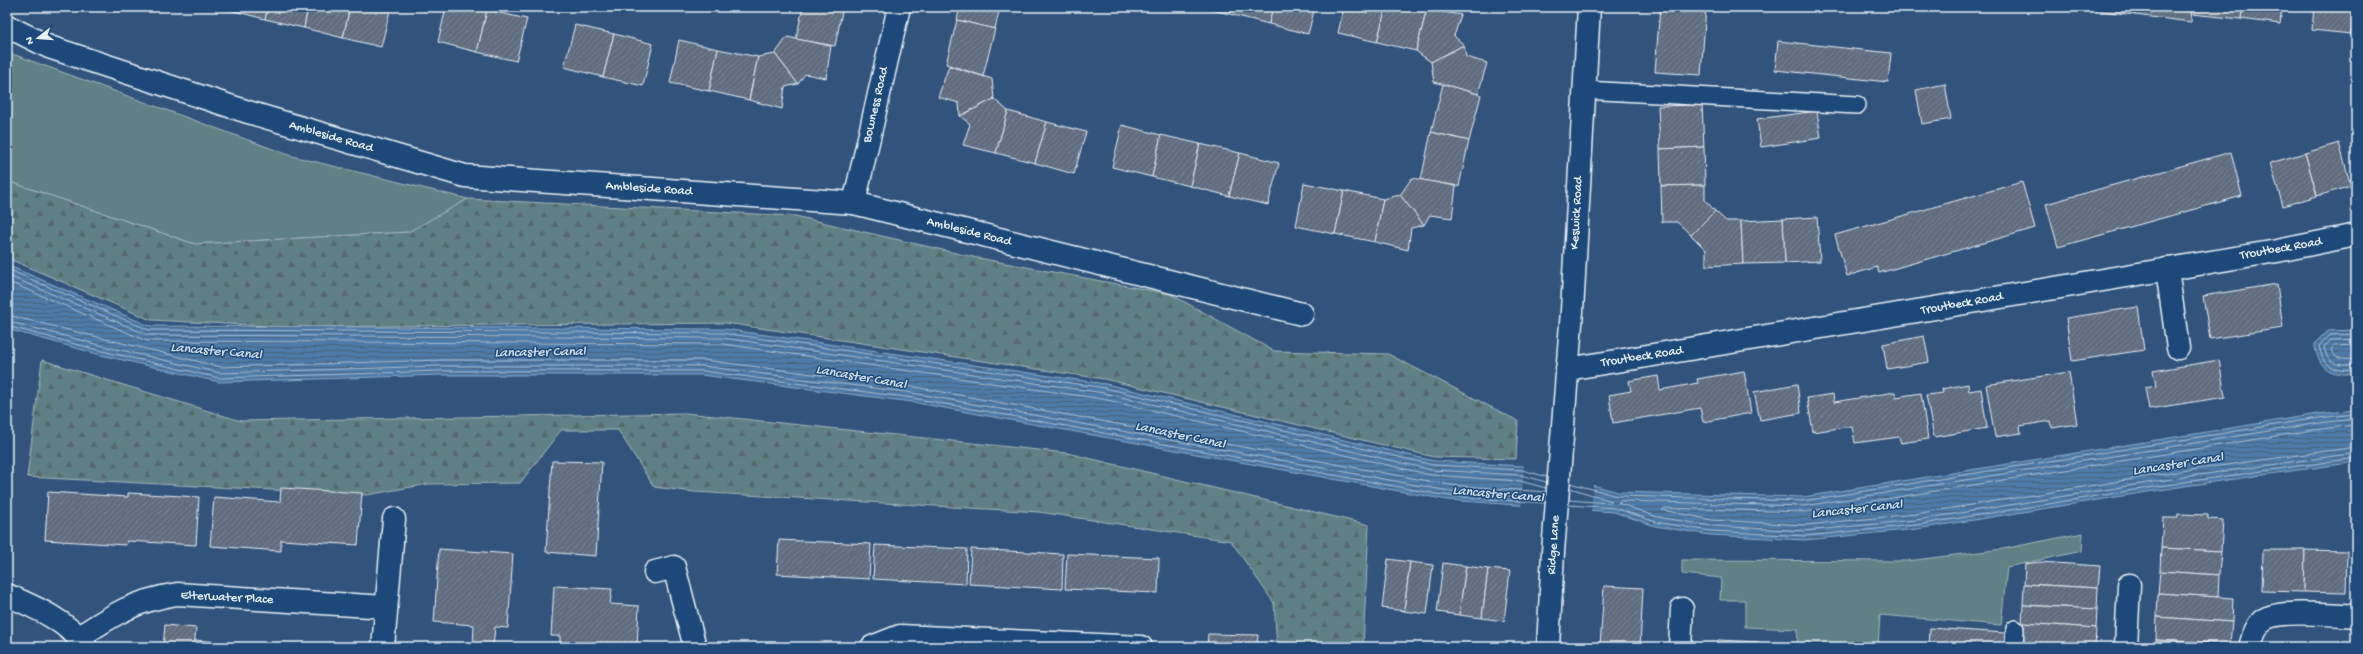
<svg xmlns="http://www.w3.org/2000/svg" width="2363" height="654" font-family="'Gochi Hand',sans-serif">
	<defs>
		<pattern id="forest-firs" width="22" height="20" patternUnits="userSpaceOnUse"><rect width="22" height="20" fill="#5f8084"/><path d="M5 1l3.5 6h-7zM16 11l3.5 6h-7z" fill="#54676a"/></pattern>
		<pattern id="water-rules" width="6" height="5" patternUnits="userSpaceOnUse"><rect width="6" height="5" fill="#4d7aa9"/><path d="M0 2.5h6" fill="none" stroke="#4a647e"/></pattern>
		<pattern id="building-hatch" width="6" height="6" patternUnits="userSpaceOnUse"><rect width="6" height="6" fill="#606d7f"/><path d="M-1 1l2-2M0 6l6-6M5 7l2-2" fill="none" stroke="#778292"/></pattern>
	</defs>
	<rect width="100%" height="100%" fill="#32547c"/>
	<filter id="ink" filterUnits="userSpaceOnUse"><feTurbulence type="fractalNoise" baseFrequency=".025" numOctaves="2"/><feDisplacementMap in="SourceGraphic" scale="8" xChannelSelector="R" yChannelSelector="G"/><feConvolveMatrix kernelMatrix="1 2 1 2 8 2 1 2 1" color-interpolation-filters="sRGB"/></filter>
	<g filter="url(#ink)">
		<g fill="#5f8084" stroke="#a4b8be">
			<polygon points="7,52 292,156 468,199 409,232 195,244 7,181"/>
			<polygon points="2083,533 2082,551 2007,567 2001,625 1880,615 1878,647 1797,647 1798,629 1745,627 1745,600 1720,600 1721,578 1682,574 1682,560 1907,561 2003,549"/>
		</g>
		<g fill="url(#forest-firs)" stroke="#a4b8be">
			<polygon points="7,181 195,244 408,232 468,199 795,216 973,257 1170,294 1274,351 1388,354 1518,421 1516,459 1434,457 1104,379 726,323 287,327 151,320 7,258"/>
			<polygon points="42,360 241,421 686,413 1067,453 1369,525 1363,647 1277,647 1274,603 1231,541 1039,512 694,492 654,487 618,430 561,430 520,483 428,484 367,495 27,477"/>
		</g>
		<g fill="url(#water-rules)" stroke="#8baac9">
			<polygon points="7,265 150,326 724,329 1106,384 1434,461 1523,466 1618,492 1803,497 2318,414 2356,410 2356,462 2185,486 1917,529 1805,540 1710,535 1655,526 1614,512 1448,500 912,402 701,375 442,375 219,382 101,355 7,329"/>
			<path d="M 2356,330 L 2356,374 C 2330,375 2320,371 2314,344 L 2327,331 Z"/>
		</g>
		<polygon fill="#32547c" points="1524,465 1593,483 1591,512 1521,507"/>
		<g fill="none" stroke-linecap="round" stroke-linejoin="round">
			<g stroke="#aac1d8" stroke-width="1">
				<polyline points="7,269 149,330 723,333 1105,388 1433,465 1522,470 1547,477"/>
				<polyline points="7,275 148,335 723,338 1104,393 1432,470 1521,475 1546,482"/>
				<polyline points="7,281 147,341 723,344 1103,399 1431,475 1520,481 1546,488"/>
				<polyline points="7,315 221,367 442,360 703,360 915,387 1450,485 1546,492"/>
				<polyline points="7,321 103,346 220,373 442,366 702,366 913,393 1449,491 1545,498"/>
				<polyline points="7,326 102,351 219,378 442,371 702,371 913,398 1448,496 1545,503"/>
				<path d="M 2356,334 L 2329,335 L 2319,346 C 2324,370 2334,370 2356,371"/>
				<path d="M 2356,339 L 2331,340 L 2324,347 C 2328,366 2340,365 2356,366"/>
				<path d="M 2356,345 L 2334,346 L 2331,349 C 2334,361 2347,359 2356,359"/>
				<polyline points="2356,419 2319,423 1804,506 1620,501 1618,503 1657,517 1711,526 1805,531 1916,520 2184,477 2356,453"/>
				<polyline points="2356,425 2320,429 1805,512 1664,508 1662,510 1712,520 1805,525 1915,514 2183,471 2356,447"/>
				<polyline points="1570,483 1617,496 1803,501 2318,418 2356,414"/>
				<polyline points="1569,500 1609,503 1612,501 1570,488"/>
				<polyline points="1569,505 1615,508 1656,522 1710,531 1806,536 1916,525 2185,482 2356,458"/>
			</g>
		</g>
		<g fill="url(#building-hatch)" stroke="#e8f1f8">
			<polygon points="226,7 268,7 265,19 226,9"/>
			<polygon points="268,7 308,7 304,28 265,19"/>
			<polygon points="308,7 350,7 343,38 304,28"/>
			<polygon points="350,7 391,7 381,47 343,38"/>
			<polygon points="446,7 476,7 487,10 477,52 438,42"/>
			<polygon points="803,7 843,7 835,46 796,39"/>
			<polygon points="960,7 1000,7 995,29 957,20"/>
			<polygon points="1199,7 1232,7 1230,14"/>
			<polygon points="1232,7 1273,7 1269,24 1230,14"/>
			<polygon points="1273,7 1315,7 1308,34 1269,24"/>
			<polygon points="1344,7 1386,7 1377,42 1338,33"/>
			<polygon points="1386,7 1417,7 1427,9 1416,51 1377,42"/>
			<polygon points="1660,7 1706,7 1701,75 1655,72"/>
			<polygon points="2092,7 2136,7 2135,15 2092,10"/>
			<polygon points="2136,7 2192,7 2191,22 2135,15"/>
			<polygon points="2192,7 2243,7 2241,19 2191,14"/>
			<polygon points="2243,7 2282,7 2280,24 2241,19"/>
			<polygon points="2314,7 2354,7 2351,34 2312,30"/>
			<polygon points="2354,7 2356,7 2356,34 2351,34"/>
			<polygon points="1427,9 1461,15 1454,36 1464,45 1431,62 1416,51"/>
			<polygon points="487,10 527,19 516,61 477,52"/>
			<polygon points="957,20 995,29 983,76 946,64"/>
			<polygon points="575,25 614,34 603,77 564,67"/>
			<polygon points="614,34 653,44 643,86 603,77"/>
			<polygon points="787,37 831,46 826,78 805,74 798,84 775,54"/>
			<polygon points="679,40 718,49 709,91 670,83"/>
			<polygon points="1778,41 1891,53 1888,82 1775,70"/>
			<polygon points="1464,45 1466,57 1487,63 1478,94 1434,82 1431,62"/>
			<polygon points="718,49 758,57 749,100 709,91"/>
			<polygon points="775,54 798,84 785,87 782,109 749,100 758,57"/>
			<polygon points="949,66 992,79 994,99 960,116 959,103 938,97"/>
			<polygon points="1443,84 1481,95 1469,141 1431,132"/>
			<polygon points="1945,84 1951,119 1922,124 1916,90"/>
			<polygon points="994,99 1008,111 996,153 963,145 970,124 960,116"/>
			<polygon points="1702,105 1704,147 1660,149 1658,106"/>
			<polygon points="1008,111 1047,122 1035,163 996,153"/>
			<polygon points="1817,111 1821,138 1761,147 1757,119"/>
			<polygon points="1047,122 1086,132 1074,174 1035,163"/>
			<polygon points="1122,125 1161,135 1152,177 1112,167"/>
			<polygon points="1431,132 1469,141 1459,186 1421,180"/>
			<polygon points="1161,135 1200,144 1190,186 1152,177"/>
			<polygon points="2339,143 2351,186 2317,196 2305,153"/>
			<polygon points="1200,144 1240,153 1229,196 1190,186"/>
			<polygon points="1704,147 1705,185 1661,186 1660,149"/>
			<polygon points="2231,152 2242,196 2058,247 2046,204"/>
			<polygon points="1240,153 1279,163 1268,205 1229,196"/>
			<polygon points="2305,153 2317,196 2283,206 2270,163"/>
			<polygon points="1412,178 1456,186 1452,218 1430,215 1424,225 1400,195"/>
			<polygon points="2022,182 2035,228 1879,273 1877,267 1847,276 1835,235"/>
			<polygon points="1304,183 1344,191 1335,234 1296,226"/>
			<polygon points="1705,185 1705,200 1715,211 1691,235 1677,222 1662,222 1661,186"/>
			<polygon points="1344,191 1383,199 1375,242 1335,234"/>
			<polygon points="1400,195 1424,225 1411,228 1408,250 1375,242 1383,199"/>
			<polygon points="1715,211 1726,221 1741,221 1743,264 1706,266 1706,250 1691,235"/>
			<polygon points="1817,217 1820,261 1785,263 1783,219"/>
			<polygon points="1783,219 1785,263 1743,264 1741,221"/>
			<polygon points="2277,284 2283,328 2210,339 2203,296"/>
			<polygon points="2138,307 2144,350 2072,361 2066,318"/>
			<polygon points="1924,336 1929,362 1887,369 1883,344"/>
			<polygon points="2219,360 2225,397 2149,409 2145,388 2156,386 2153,371"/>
			<polygon points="1744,371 1751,413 1703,422 1700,408 1613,423 1609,395 1631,391 1629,381 1658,376 1660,390 1698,383 1697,379"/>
			<polygon points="2069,372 2077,424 2052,428 2051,421 2020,426 2021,433 1995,437 1986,385"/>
			<polygon points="1797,384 1801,413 1760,420 1754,392"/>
			<polygon points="1968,384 1969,391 1981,389 1987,428 1934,437 1926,395 1943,393 1942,389"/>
			<polygon points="1895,392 1896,397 1921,393 1928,439 1901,443 1899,437 1855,443 1852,426 1813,432 1807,398 1833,394 1834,402"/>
			<polygon points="552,461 602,462 596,556 546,552"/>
			<polygon points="281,488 362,493 358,545 281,540 281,551 210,546 214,497 280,502"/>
			<polygon points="48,492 128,497 128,493 199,497 196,545 127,541 126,545 45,540"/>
			<polygon points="2178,514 2208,515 2208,519 2223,520 2221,551 2161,548 2163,518 2177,518"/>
			<polygon points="779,540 871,544 869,579 777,574"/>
			<polygon points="875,545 967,549 966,584 873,579"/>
			<polygon points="2161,548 2221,551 2219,575 2160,571"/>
			<polygon points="439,549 513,554 508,628 495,627 493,647 473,647 474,625 434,622"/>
			<polygon points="971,549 1063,554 1062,589 969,584"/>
			<polygon points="2263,550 2305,550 2304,592 2262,591"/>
			<polygon points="2305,550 2347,551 2346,593 2304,592"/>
			<polygon points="1067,554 1159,558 1158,593 1065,589"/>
			<polygon points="1388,559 1410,562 1404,611 1382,608"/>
			<polygon points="1410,562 1433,565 1427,614 1404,611"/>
			<polygon points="2040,562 2100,566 2098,588 2024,584 2025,564"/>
			<polygon points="1443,563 1466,566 1459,615 1437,612"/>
			<polygon points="1466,566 1488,569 1482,618 1459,615"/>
			<polygon points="1488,569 1510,571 1504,621 1482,618"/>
			<polygon points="2160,571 2219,575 2218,597 2158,593"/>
			<polygon points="2024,584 2098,588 2097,609 2023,605"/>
			<polygon points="554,586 612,589 610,604 639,606 637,647 560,647 560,636 551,636"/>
			<polygon points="1604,586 1643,588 1640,647 1600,647"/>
			<polygon points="2158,593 2233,598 2232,622 2157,617"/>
			<polygon points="2023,605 2097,609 2096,628 2022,623"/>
			<polygon points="2157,617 2232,622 2230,644 2156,640"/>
			<polygon points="2022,623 2096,628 2095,647 2021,642"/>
			<polygon points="165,625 196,628 194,647 163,647"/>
			<polygon points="1930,628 2005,633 2004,647 1929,647"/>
			<polygon points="1208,634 1258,635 1257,647 1207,647"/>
			<polygon points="194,640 233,643 233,647 194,647"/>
			<polygon points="1718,640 1759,642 1759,647 1717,647"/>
			<polygon points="2156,640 2230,644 2230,647 2156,647"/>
			<polygon points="2021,642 2095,647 2020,647"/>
			<polygon points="233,643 273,646 272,647 233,647"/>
			<polygon points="310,644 349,646 349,647 310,647"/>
		</g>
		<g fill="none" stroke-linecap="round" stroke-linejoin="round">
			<defs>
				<g id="service">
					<polyline points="1584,90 1857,105"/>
					<polyline points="2014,647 2015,629"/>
				</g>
				<polyline id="pedestrian" points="1567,369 1635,358"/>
				<g id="minor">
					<polyline points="7,26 49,47 248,112 465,176 854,203 1302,314"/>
					<polyline points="854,203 899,7"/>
					<polyline points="2167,269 2178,348"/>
					<polyline points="1635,358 2277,251 2356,235"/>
					<polyline points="655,572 674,567 695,647"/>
					<path d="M 7,595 C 35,607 68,621 86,647"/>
					<path d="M 79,637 C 114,614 134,601 177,594 L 386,607"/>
					<polyline points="383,647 394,519"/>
					<polyline points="872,647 900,636 1141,647"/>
					<polyline points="1548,647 1553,552 1572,311 1589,7"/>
					<polyline points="1680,647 1682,609"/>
					<polyline points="2126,647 2129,585"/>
					<path d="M 2250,647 C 2252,639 2255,628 2261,622 C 2274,608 2337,615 2356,616"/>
				</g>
			</defs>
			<use href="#service" stroke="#e8f1f8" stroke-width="20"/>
			<use href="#pedestrian" stroke="#e8f1f8" stroke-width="25"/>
			<use href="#minor" stroke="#e8f1f8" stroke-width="25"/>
			<use href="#service" stroke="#1f4a7a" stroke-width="17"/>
			<use href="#pedestrian" stroke="#1f4a7a" stroke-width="22"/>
			<use href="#minor" stroke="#1f4a7a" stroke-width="22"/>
		</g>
	</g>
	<g text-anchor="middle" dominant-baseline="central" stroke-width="3" stroke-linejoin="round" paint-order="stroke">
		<g font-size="13" fill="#e8f1f8" stroke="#1f4a7a">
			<text transform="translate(876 105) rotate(-77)">Bowness Road</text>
			<text transform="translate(331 137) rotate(16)">Ambleside Road</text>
			<text transform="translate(649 189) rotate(4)">Ambleside Road</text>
			<text transform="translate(1577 213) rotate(-87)">Keswick Road</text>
			<text transform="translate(969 232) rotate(14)">Ambleside Road</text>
			<text transform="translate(2281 249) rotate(-10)">Troutbeck Road</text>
			<text transform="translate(1962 304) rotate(-10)">Troutbeck Road</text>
			<text transform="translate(1642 357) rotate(-9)">Troutbeck Road</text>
			<text transform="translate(1554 545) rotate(-86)">Ridge Lane</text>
			<text transform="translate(227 598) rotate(3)">Elterwater Place</text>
		</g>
		<g font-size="14" font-style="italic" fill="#d1dfec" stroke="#1f4a7a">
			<text transform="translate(216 352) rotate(5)">Lancaster Canal</text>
			<text transform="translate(540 353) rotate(-1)">Lancaster Canal</text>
			<text transform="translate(861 378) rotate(10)">Lancaster Canal</text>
			<text transform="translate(1180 436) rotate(12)">Lancaster Canal</text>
			<text transform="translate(2178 465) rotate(-9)">Lancaster Canal</text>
			<text transform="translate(1498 495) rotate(5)">Lancaster Canal</text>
			<text transform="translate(1857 510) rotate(-6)">Lancaster Canal</text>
		</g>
	</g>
	<rect width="2363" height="654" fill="none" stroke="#1f4a7a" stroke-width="24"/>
	<rect x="12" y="12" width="2339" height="630" fill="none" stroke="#e8f1f8" stroke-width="1.5" filter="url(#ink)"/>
	<g transform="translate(38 38) rotate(253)" stroke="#1f4a7a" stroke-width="3" paint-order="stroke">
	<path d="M0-3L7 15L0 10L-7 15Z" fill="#e8f1f8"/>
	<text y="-6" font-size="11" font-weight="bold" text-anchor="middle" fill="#e8f1f8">N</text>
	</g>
</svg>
